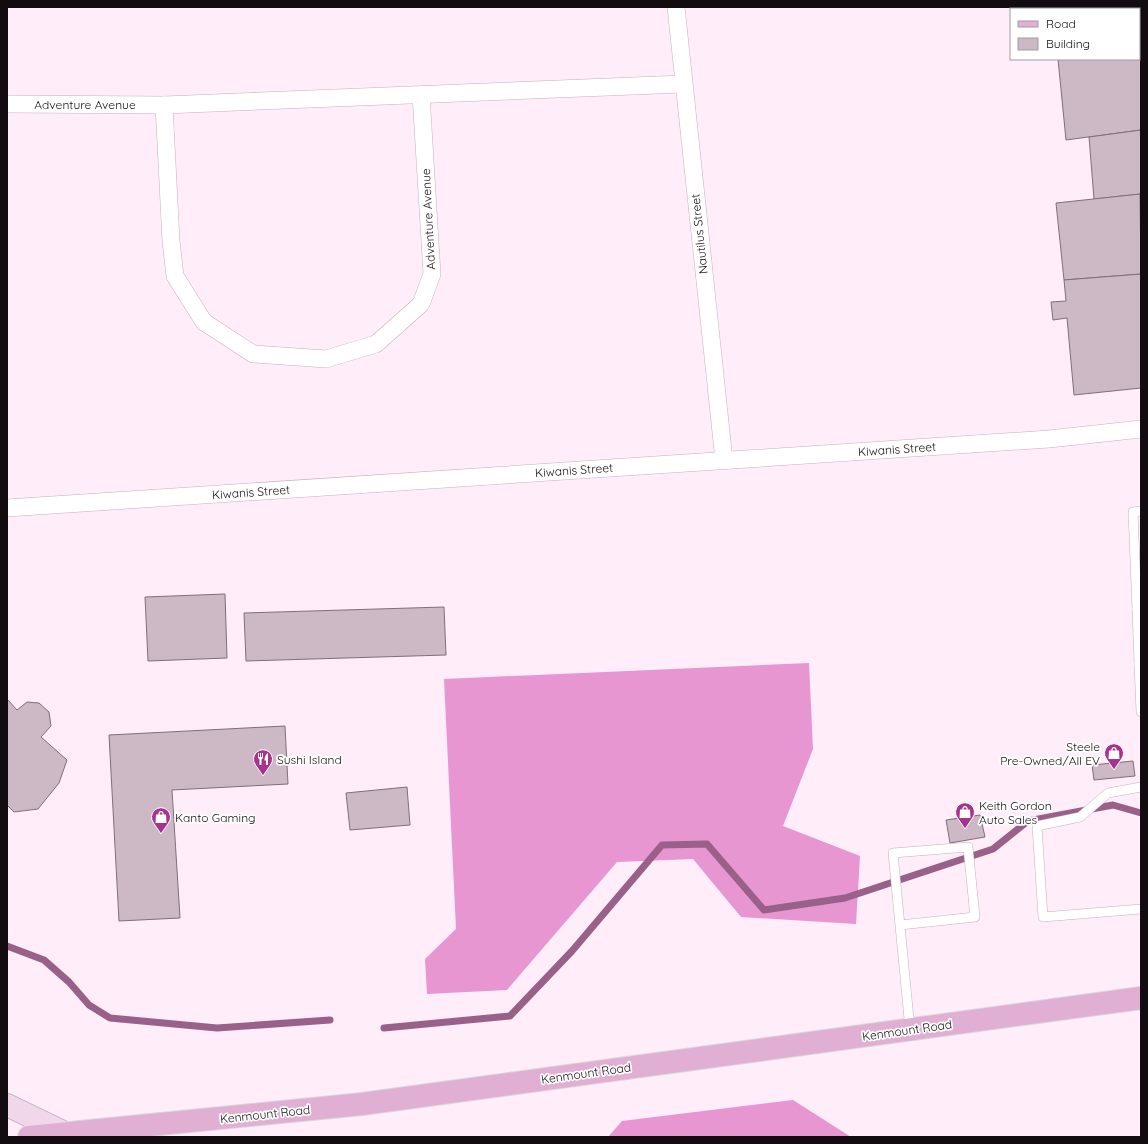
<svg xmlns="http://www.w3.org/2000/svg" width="1148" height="1144" font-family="Quicksand,sans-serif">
	<rect width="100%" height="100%" fill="#ffedf9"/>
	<g fill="#e796d1">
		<polygon points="809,663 813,749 783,826 860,856 856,924 741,917 693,859 617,862 507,990 427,994 425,959 456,929 444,679"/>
		<polygon points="793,1100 851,1137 608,1137 622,1121"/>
	</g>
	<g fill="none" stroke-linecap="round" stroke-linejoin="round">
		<g stroke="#996089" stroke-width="7">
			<polyline points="7,946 44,960 69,982 89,1005 110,1018 217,1028 330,1020"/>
			<polyline points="384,1028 510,1016 572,951 662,845 707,844 764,910 845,898 993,849 1028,821 1113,805 1141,813"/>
		</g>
	</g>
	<g fill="#cdb8c6" stroke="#816e7b">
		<polygon points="1053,7 1141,7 1141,130 1066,140 1058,59 1139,59 1139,9 1054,9"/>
		<polygon points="1141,130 1141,194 1094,199 1089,137"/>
		<polygon points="1140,194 1141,274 1064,280 1056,203"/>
		<polygon points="1141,274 1141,388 1074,395 1067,318 1053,320 1051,302 1066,301 1064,280"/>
		<polygon points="225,594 227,658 148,661 145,597"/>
		<polygon points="444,607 446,655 246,661 244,613"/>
		<polygon points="7,699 17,710 27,702 39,703 49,712 51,726 41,737 67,760 59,783 38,809 14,812 7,805"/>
		<polygon points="285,726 288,784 172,790 180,918 119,921 109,735"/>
		<polygon points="1133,761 1135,776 1094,780 1092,765"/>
		<polygon points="407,787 410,825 350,830 346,793"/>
		<polygon points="980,815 985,837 950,843 946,820"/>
	</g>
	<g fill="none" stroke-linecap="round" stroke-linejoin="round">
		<defs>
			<g id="lane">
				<polyline points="1141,511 1133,512 1137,609 1141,608"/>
				<polyline points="1137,609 1139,664 1141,664"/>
				<polyline points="1139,664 1141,712"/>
				<polyline points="1141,787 1108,793 1080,817 1037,826 1043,917 1141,909"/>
				<polyline points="900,925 975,917 968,847 893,853 910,1029"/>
			</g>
			<g id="street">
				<polyline points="676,7 724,460"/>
				<polyline points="7,104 164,105 683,84"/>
				<polyline points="164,105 171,241 175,276 204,322 253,354 326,359 376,344 421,304 432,274 421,95"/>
				<polyline points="7,508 1049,439 1141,429"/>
			</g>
			<polyline id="secondary" points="7,1105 67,1134"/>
			<polyline id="primary" points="29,1137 362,1104 1141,998"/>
		</defs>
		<use href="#lane" stroke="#c4b0be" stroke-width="10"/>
		<use href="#street" stroke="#c4b0be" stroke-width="18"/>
		<use href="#secondary" stroke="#c4b0be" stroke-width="24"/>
		<use href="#primary" stroke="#d9d8d9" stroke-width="24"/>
		<use href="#lane" stroke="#fff" stroke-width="9"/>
		<use href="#street" stroke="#fff" stroke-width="17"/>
		<use href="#secondary" stroke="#f0d7e9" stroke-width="22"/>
		<use href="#primary" stroke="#e0afd3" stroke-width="22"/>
	</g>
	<defs>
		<symbol id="shop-pin" viewBox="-11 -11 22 30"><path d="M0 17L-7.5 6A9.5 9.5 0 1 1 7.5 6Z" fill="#a6338e" stroke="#fff"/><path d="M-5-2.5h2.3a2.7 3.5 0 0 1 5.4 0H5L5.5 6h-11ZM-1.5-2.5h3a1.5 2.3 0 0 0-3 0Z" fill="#fff"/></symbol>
		<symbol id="restaurant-pin" viewBox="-11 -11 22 30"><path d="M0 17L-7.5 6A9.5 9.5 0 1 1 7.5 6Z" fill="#a6338e" stroke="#fff"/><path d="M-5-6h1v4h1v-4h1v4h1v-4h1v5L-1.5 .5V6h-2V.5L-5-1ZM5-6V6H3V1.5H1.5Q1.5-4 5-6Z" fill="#fff"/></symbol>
	</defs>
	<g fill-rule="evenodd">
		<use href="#shop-pin" x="1103" y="742" width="22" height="30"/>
		<use href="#restaurant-pin" x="252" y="748" width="22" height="30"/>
		<use href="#shop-pin" x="954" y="801" width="22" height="30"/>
		<use href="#shop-pin" x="150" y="806" width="22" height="30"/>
	</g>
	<g text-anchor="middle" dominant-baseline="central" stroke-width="3.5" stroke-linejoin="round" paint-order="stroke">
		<g font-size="12" fill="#120c10" stroke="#fff">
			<text x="85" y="104">Adventure Avenue</text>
			<text transform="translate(428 219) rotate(-93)">Adventure Avenue</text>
			<text transform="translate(699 234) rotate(-96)">Nautilus Street</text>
			<text transform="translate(897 449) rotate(-4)">Kiwanis Street</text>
			<text transform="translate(574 470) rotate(-4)">Kiwanis Street</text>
			<text transform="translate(251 492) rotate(-4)">Kiwanis Street</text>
			<text transform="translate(907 1030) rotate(-8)">Kenmount Road</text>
			<text transform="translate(586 1073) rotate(-8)">Kenmount Road</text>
			<text transform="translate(265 1114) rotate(-6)">Kenmount Road</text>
		</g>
		<g font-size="12" fill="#120c10" stroke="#fff" text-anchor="start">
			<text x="1100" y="746" text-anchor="end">Steele<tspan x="1100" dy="14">Pre-Owned/All EV</tspan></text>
			<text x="277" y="759">Sushi Island</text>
			<text x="979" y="805">Keith Gordon<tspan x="979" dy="14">Auto Sales</tspan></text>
			<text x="175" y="817">Kanto Gaming</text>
		</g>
	</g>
	<rect width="1148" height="1144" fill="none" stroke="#120c10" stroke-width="16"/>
	<rect x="1010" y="8" width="130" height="52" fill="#ffffff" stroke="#a09e9f"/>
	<rect x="1018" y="21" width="20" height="6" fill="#e0afd3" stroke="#a09e9f"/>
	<text x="1046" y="28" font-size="12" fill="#120c10">Road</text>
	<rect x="1018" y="38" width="20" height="12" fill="#cdb8c6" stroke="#a09e9f"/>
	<text x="1046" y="48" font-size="12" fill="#120c10">Building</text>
</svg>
